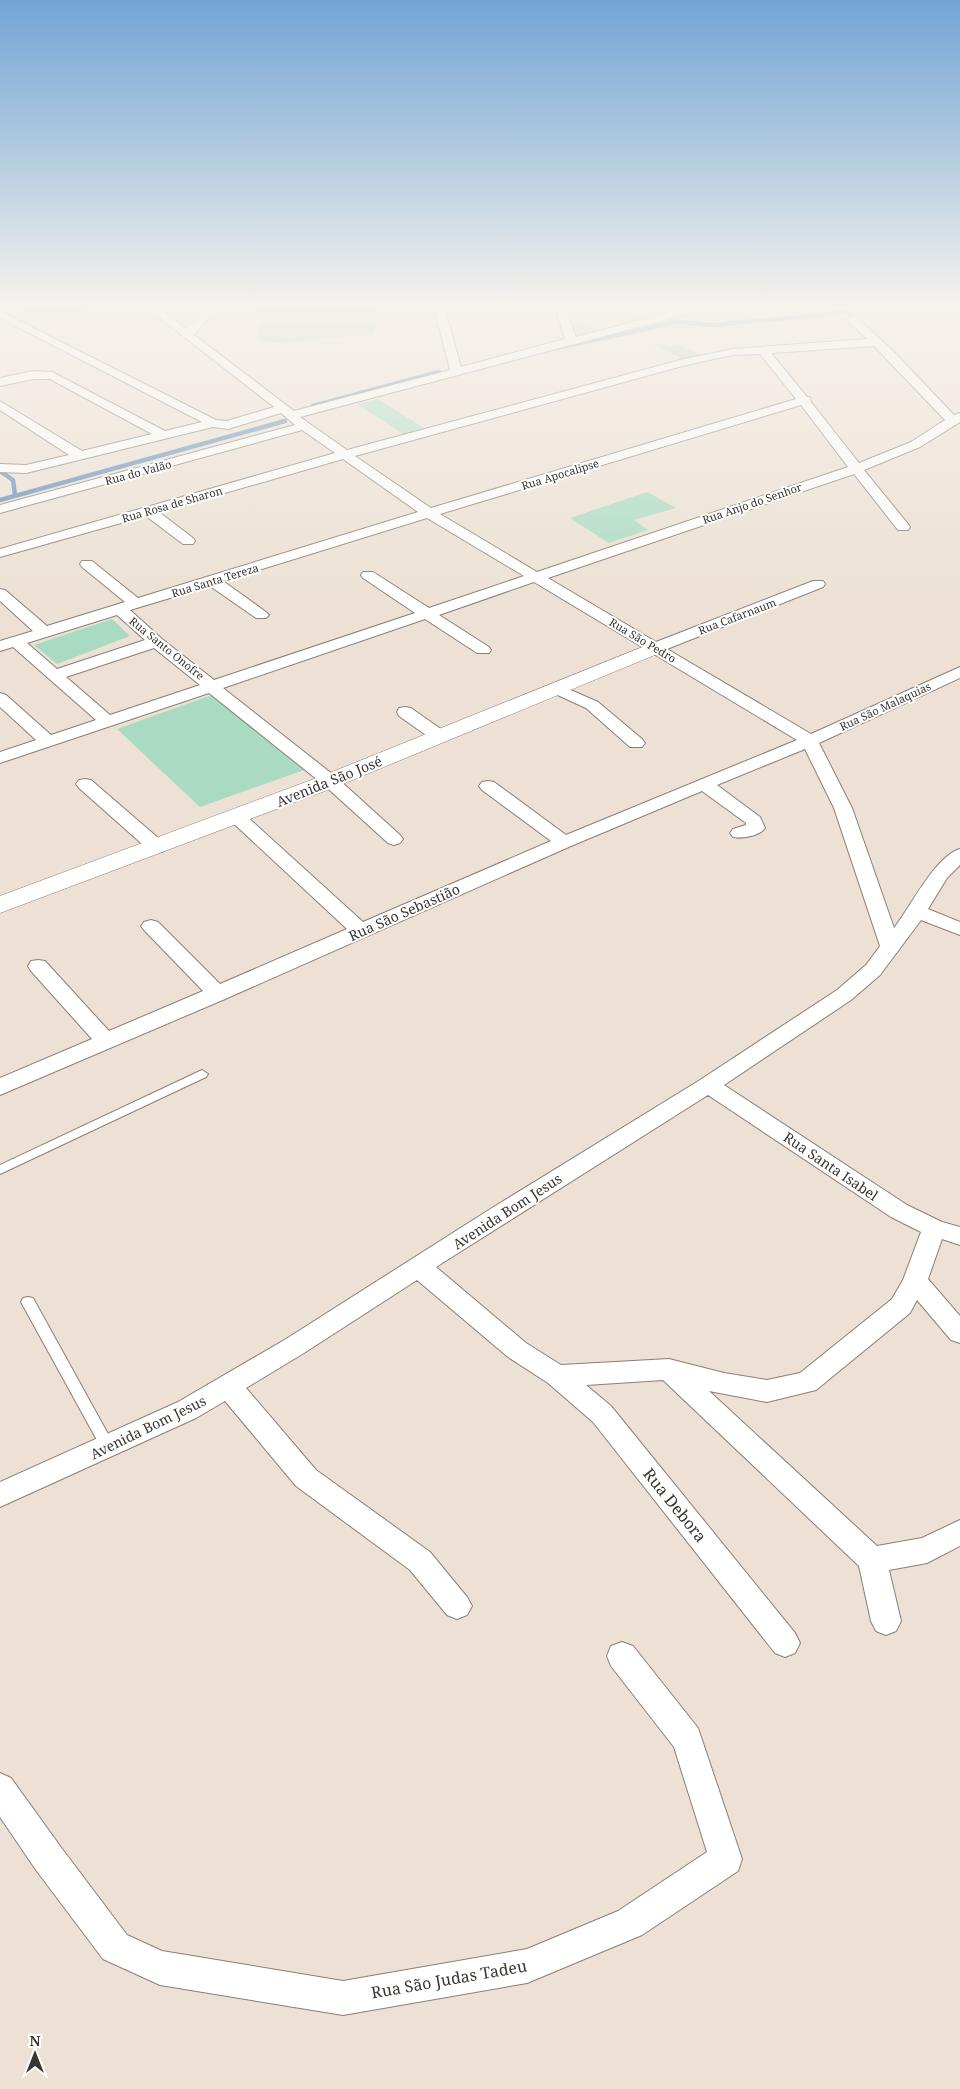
<svg xmlns="http://www.w3.org/2000/svg" width="960" height="2089" font-family="'Noto Serif',serif">
	<rect width="100%" height="100%" fill="#ece1d4"/>
	<g fill="#a9dbc2">
		<polygon points="36,307 109,307 34,321 14,311"/>
		<polygon points="255,307 380,307 373,334 275,343 259,338 258,317"/>
		<polygon points="584,320 599,332 578,337 571,336 567,321"/>
		<polygon points="662,343 668,347 679,345 700,355 683,359 654,345"/>
		<polygon points="378,399 424,428 403,434 357,404"/>
		<polygon points="647,492 676,508 634,520 648,530 609,543 570,518"/>
		<polygon points="112,619 130,636 57,664 34,645"/>
		<polygon points="220,692 307,769 200,807 117,729"/>
	</g>
	<g fill="none" stroke-linecap="round" stroke-linejoin="round">
		<g stroke="#618eb8" stroke-width="4.5">
			<polyline points="552,349 677,322 715,325 849,312"/>
			<polyline points="313,406 439,372"/>
			<polyline points="0,471 13,480 15,495"/>
			<polyline points="0,500 285,421"/>
		</g>
		<defs>
			<g id="service">
				<polygon points="202,1070 208,1074 206,1077 0,1174 0,1165"/>
				<polygon points="28,1297 33,1298 113,1443 115,1447 113,1451 108,1453 103,1451 21,1302 23,1298"/>
			</g>
			<g id="minor">
				<path d="M 146,307 L 158,307 L 186,329 L 207,307 L 218,307 L 194,335 L 294,411 L 450,370 L 434,307 L 444,307 L 461,367 L 565,339 L 555,307 L 565,307 L 576,337 L 689,307 L 707,307 L 706,309 L 300,417 L 347,450 L 684,359 L 733,349 L 867,339 L 846,319 L 852,316 L 856,317 L 892,350 L 954,415 L 960,413 L 960,422 L 920,447 L 864,470 L 908,524 L 910,527 L 908,530 L 898,530 L 854,474 L 548,578 L 656,642 L 813,581 L 823,581 L 825,584 L 823,587 L 667,649 L 811,734 L 960,667 L 960,678 L 819,743 L 852,808 L 894,928 C 910,908 935,856 960,849 L 960,865 L 947,878 L 928,909 L 960,922 L 960,935 L 921,920 L 880,975 L 851,1000 L 724,1085 L 907,1205 L 942,1222 L 960,1227 L 960,1245 L 942,1239 L 928,1279 L 960,1316 L 960,1343 L 951,1340 L 917,1300 L 910,1313 L 816,1390 L 767,1402 L 709,1391 L 877,1546 L 922,1538 L 960,1520 L 960,1546 L 927,1563 L 889,1570 L 901,1621 L 896,1631 L 886,1635 L 876,1631 L 871,1621 L 859,1566 L 663,1380 L 586,1385 L 611,1406 L 795,1633 L 800,1643 L 795,1653 L 785,1657 L 775,1653 L 593,1422 L 548,1383 L 508,1357 L 417,1280 L 304,1353 L 246,1388 L 316,1470 L 430,1552 L 467,1597 L 472,1606 L 467,1615 L 457,1619 L 447,1615 L 410,1570 L 296,1486 L 225,1401 L 196,1418 L 0,1507 L 0,1482 L 178,1402 L 286,1339 L 492,1208 L 700,1080 L 837,990 L 866,965 L 880,946 L 834,808 L 805,749 L 717,785 L 760,817 L 765,828 C 760,836 742,839 733,837 L 730,833 L 733,829 L 746,825 L 746,823 L 702,791 L 571,846 L 225,999 L 0,1095 L 0,1078 L 92,1039 L 31,971 L 28,966 L 31,961 L 38,960 L 45,961 L 109,1031 L 203,991 L 144,930 L 141,926 L 144,922 L 151,920 L 158,922 L 220,984 L 347,929 L 231,821 L 228,817 L 231,813 L 237,812 L 243,813 L 363,922 L 551,841 L 482,790 L 479,786 L 482,782 L 488,781 L 494,782 L 566,835 L 797,740 L 534,582 L 439,615 L 489,647 L 491,650 L 489,653 L 477,653 L 425,619 L 223,688 L 336,777 L 400,835 L 403,839 L 400,843 L 394,845 L 388,843 L 324,785 L 209,693 L 0,763 L 0,752 L 36,740 L 0,707 L 0,693 L 6,695 L 51,735 L 96,720 L 13,647 L 0,651 L 0,641 L 33,631 L 0,601 L 0,589 L 5,590 L 47,626 L 125,602 L 82,567 L 80,564 L 82,561 L 92,561 L 138,598 L 418,512 L 343,459 L 159,512 L 193,538 L 195,541 L 193,544 L 183,544 L 146,516 L 0,557 L 0,549 L 335,453 L 302,430 L 0,513 L 0,505 L 295,425 L 281,413 L 228,429 L 213,427 L 26,473 L 0,472 L 0,464 L 26,465 L 69,455 L 0,410 L 0,401 L 82,451 L 152,434 L 50,379 L 33,379 L 0,386 L 0,378 L 33,371 L 52,372 L 165,431 L 202,422 L 0,318 L 0,311 L 216,420 L 227,421 L 274,407 ZM 874,346 L 945,420 L 911,442 L 859,463 L 811,402 L 810,397 L 807,397 L 771,353 ZM 760,354 L 796,399 L 431,508 L 355,456 L 686,365 L 733,355 ZM 801,405 L 848,467 L 537,572 L 440,514 ZM 427,518 L 524,576 L 429,608 L 373,572 L 363,572 L 361,575 L 363,578 L 415,613 L 214,680 L 162,639 L 130,610 L 210,586 L 256,618 L 266,618 L 269,615 L 266,612 L 223,581 ZM 117,615 L 145,640 L 57,669 L 27,643 ZM 154,648 L 200,685 L 110,715 L 66,677 ZM 708,1095 L 891,1217 L 921,1232 L 903,1280 L 892,1299 L 800,1373 L 767,1380 L 724,1373 L 669,1359 L 561,1365 L 526,1343 L 436,1267 Z"/>
				<polygon points="557,684 598,702 642,739 645,743 642,747 630,747 586,708 551,692 549,689 551,686"/>
				<polygon points="405,707 411,708 445,732 447,736 445,740 433,740 399,716 397,712 399,708"/>
				<polygon points="85,779 91,780 164,843 166,847 164,851 157,853 150,851 79,788 76,784 79,780"/>
				<polygon points="622,1642 633,1646 698,1728 742,1859 738,1871 642,1935 527,1983 343,2015 160,1985 103,1959 36,1870 0,1817 0,1773 11,1778 60,1846 127,1935 162,1951 343,1981 527,1949 618,1911 707,1852 674,1747 611,1666 607,1656 611,1646"/>
			</g>
			<polygon id="tertiary" points="655,642 662,644 665,648 662,652 338,786 0,913 0,896 322,776"/>
		</defs>
		<use href="#service" stroke="#8a7f74" stroke-width="2"/>
		<use href="#minor" stroke="#8a7f74" stroke-width="2"/>
		<use href="#tertiary" stroke="#8a7f74" stroke-width="1"/>
		<use href="#service" fill="#fff" fill-rule="evenodd"/>
		<use href="#minor" fill="#fff" fill-rule="evenodd"/>
		<use href="#tertiary" fill="#fff" fill-rule="evenodd"/>
	</g>
	<linearGradient id="sky" x2="0" y2="1"><stop stop-color="#72a5d5"/><stop offset="0.51" stop-color="#f6f2ec"/><stop offset="1" stop-color="#f6f2ec" stop-opacity="0"/></linearGradient>
	<rect width="960" height="600" fill="url(#sky)"/>
	<g text-anchor="middle" dominant-baseline="central" stroke-width="4" stroke-linejoin="round" paint-order="stroke">
		<g font-size="11" fill="#393530" stroke="#fff">
			<text transform="translate(138 472) rotate(-15)">Rua do Valão</text>
			<text transform="translate(560 474) rotate(-17)">Rua Apocalipse</text>
			<text transform="translate(752 503) rotate(-19)">Rua Anjo do Senhor</text>
			<text transform="translate(172 504) rotate(-16)">Rua Rosa de Sharon</text>
			<text transform="translate(215 580) rotate(-17)">Rua Santa Tereza</text>
			<text transform="translate(737 616) rotate(-21)">Rua Cafarnaum</text>
			<text transform="translate(643 640) rotate(31)">Rua São Pedro</text>
			<text transform="translate(167 648) rotate(39)">Rua Santo Onofre</text>
			<text transform="translate(885 706) rotate(-25)">Rua São Malaquias</text>
		</g>
		<g font-size="14" fill="#393530" stroke="#fff">
			<text transform="translate(329 781) rotate(-22)">Avenida São José</text>
			<text transform="translate(404 912) rotate(-24)">Rua São Sebastião</text>
			<text transform="translate(831 1166) rotate(34)">Rua Santa Isabel</text>
			<text transform="translate(507 1211) rotate(-33)">Avenida Bom Jesus</text>
			<text transform="translate(148 1427) rotate(-26)">Avenida Bom Jesus</text>
		</g>
		<g font-size="16" fill="#393530" stroke="#fff">
			<text transform="translate(675 1505) rotate(51)">Rua Debora</text>
			<text transform="translate(449 1979) rotate(-10)">Rua São Judas Tadeu</text>
		</g>
	</g>
	<g transform="translate(35 2054)" stroke="#ffffff" stroke-width="4" paint-order="stroke">
	<path d="M0-4L9 19L0 12L-9 19Z" fill="#393530"/>
	<text y="-8" font-size="14" font-weight="bold" text-anchor="middle" fill="#393530">N</text>
	</g>
</svg>
